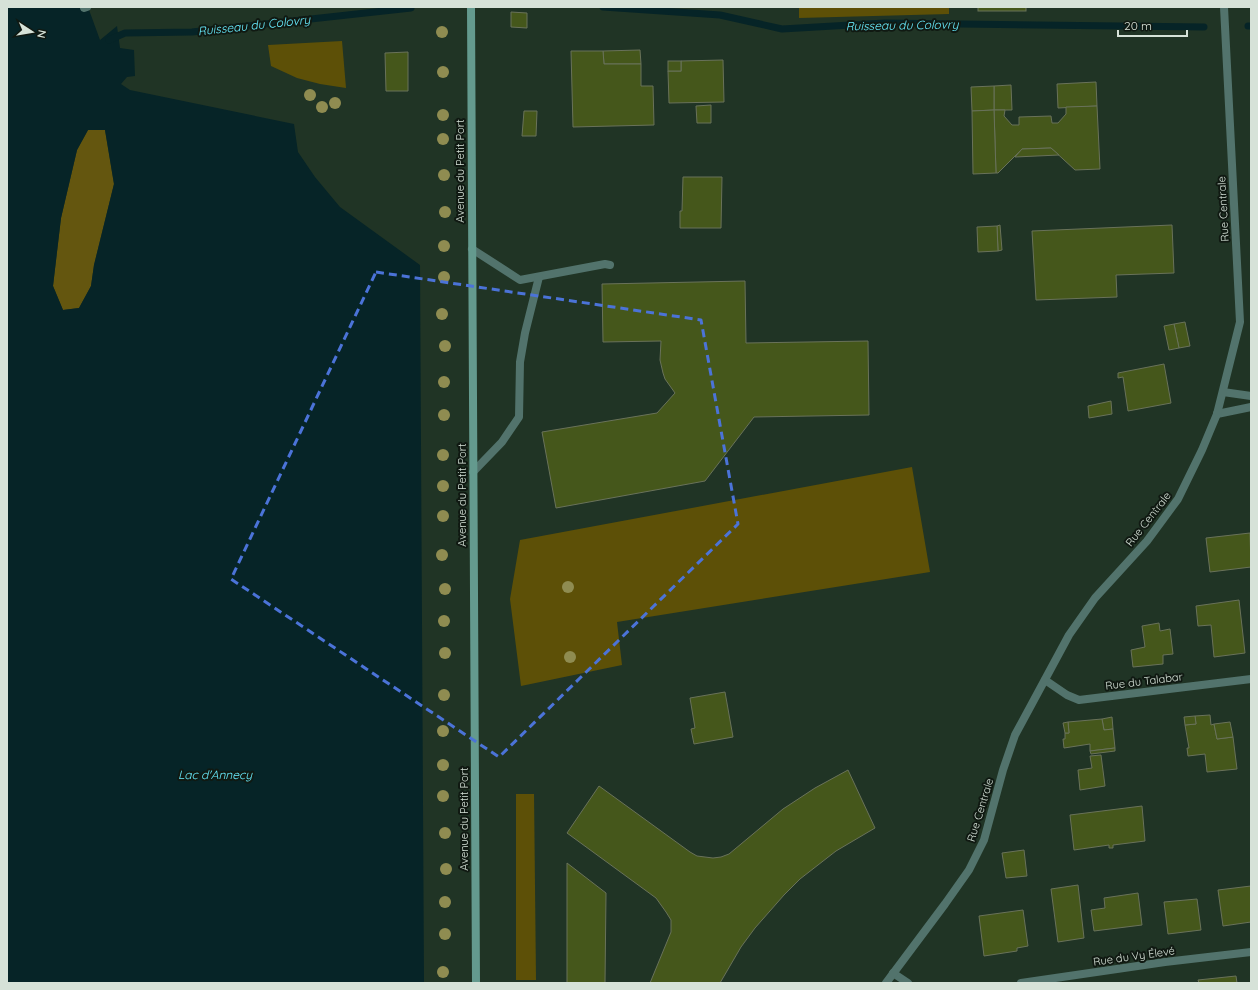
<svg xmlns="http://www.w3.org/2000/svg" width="1258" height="990" font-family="Quicksand,sans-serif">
	<rect width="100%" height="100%" fill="#203425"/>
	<g fill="#5d5007">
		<polygon points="799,7 949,7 949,14 799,18"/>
		<polygon points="342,41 346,88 320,84 297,78 271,66 268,45"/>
		<polygon points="912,467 930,572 617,622 622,665 521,686 510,599 520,540"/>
		<polygon points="516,794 534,794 536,980 516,980"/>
	</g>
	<polygon fill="#64560f" points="88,130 105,130 114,184 94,265 91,286 79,308 63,310 53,286 61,218 77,150"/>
	<path fill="#062427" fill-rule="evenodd" d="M 7,7 L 88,7 L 100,40 L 117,26 L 120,48 L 134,50 L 135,76 L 127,77 L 121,84 L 130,90 L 294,124 L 298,152 L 315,177 L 340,207 L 420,265 L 424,983 L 7,983 ZM 88,130 L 105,130 L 114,184 L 94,265 L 91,286 L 79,308 L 63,310 L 53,286 L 61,218 L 77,150 Z"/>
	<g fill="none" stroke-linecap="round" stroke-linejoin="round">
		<g stroke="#062427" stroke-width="7">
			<polyline points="603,7 720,15 782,29 885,23 1204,27"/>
			<polyline points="1248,26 1251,26"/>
			<polyline points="109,40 125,33 192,32 411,8"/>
		</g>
	</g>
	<g fill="#45571b" stroke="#69725a">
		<rect x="978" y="7" width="48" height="4"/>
		<polygon points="511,12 527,13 527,28 511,27"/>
		<polygon points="640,50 641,64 604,64 603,51"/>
		<polygon points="571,51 603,51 604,64 641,64 641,86 653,86 654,125 573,127"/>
		<polygon points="408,52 408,91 386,91 385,53"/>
		<polygon points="723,60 724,102 669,103 668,71 681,71 681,61"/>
		<rect x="668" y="61" width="13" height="10"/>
		<polygon points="1096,82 1097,106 1058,108 1057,84"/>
		<polygon points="1011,85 1012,110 994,110 994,86"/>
		<polygon points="994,86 994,110 972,111 971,87"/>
		<polygon points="711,105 711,123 697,123 696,106"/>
		<polygon points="1097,106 1100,169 1075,170 1051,148 1022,149 998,173 996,173 994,110 1005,110 1004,116 1012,125 1019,125 1019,117 1051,116 1052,123 1058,123 1066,114 1066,107"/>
		<polygon points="994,110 996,173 973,174 972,111"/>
		<polygon points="524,111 537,111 536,136 522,136"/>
		<polygon points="1051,148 1059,155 1015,157 1022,149"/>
		<polygon points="683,177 722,177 721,228 680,228 680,211 682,211"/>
		<polygon points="1000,225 1002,250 998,251 997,226"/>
		<polygon points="1172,225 1174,273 1116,275 1117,297 1036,300 1032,231"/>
		<polygon points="997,226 998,251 978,252 977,227"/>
		<polygon points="745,281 746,343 868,341 869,415 754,417 705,481 556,508 542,432 657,413 675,393 665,379 663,373 660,360 661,341 603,342 602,284"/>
		<polygon points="1185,322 1190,346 1179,348 1174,324"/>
		<polygon points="1174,324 1179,348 1169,350 1164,326"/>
		<polygon points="1164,364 1171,403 1128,411 1123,377 1118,378 1118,373"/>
		<polygon points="1111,401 1112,414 1089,418 1088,406"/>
		<polygon points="1250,533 1251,567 1210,572 1206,538"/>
		<polygon points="1239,600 1245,653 1214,657 1211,625 1198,626 1196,606"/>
		<polygon points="1159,623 1160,631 1170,629 1173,654 1163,655 1163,664 1133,667 1131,650 1145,647 1142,626"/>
		<polygon points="725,692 733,737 694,744 691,729 695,728 690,698"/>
		<polygon points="1210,715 1211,725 1214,724 1217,739 1233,737 1237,769 1207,772 1205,754 1188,756 1187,748 1189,748 1185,725 1196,724 1195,716"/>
		<polygon points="1195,716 1196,724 1185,725 1184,717"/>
		<polygon points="1112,717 1113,729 1104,730 1102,719"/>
		<polygon points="1102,719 1104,730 1113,729 1115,748 1090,751 1090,744 1064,748 1063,739 1065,739 1065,733 1069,733 1068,722"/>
		<polygon points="1068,722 1069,733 1065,733 1063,723"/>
		<polygon points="1230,722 1233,737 1217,739 1214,724"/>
		<polygon points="1115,748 1115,751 1091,754 1090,751"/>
		<polygon points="1101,755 1105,786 1080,790 1078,770 1092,768 1090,756"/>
		<polygon points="848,770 875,828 836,851 800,879 784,895 755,928 741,947 720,983 650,983 671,932 671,920 666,912 656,898 567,833 599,786 690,852 697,856 713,858 721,857 729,854 783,809 815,788"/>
		<polygon points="1142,806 1145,841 1113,845 1113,848 1109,848 1109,845 1074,850 1070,815"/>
		<polygon points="1024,850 1027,876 1006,878 1002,853"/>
		<polygon points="567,863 606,893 605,983 567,983"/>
		<polygon points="1078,885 1084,938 1058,942 1051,889"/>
		<polygon points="1251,886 1251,922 1223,926 1218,890"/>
		<polygon points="1138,893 1142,925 1094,931 1091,910 1105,908 1104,898"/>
		<polygon points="1197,899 1201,930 1168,934 1164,902"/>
		<polygon points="1023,910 1028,946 1017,948 1017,951 984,956 979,916"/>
		<polygon points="1236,976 1237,983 1199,983 1198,980"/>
	</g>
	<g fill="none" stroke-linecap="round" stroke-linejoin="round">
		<g stroke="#52736c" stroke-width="8">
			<polyline points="84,8 87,7"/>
			<polyline points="472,249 520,280 605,264 610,265"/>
			<polyline points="473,472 502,442 519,417 520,362 525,333 539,277"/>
		</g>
		<g stroke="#52736c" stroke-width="8">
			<polyline points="1223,392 1251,396"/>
			<polyline points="1217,414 1251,407"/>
			<polyline points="1045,680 1067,695 1079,700 1251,679"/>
			<polyline points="893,973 908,983"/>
			<polyline points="886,983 945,904 969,870 984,840 1003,770 1015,735 1069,635 1095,598 1147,541 1178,499 1202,450 1217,414 1240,322 1224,7"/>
			<polyline points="1021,983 1165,962 1251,952"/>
		</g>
		<polyline stroke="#649a8e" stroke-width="8" points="471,7 476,983"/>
	</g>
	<g fill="#8f8c51">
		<circle cx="442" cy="32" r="6"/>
		<circle cx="443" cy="72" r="6"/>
		<circle cx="310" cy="95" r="6"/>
		<circle cx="335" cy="103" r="6"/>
		<circle cx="322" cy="107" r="6"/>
		<circle cx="443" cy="115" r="6"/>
		<circle cx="443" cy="139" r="6"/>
		<circle cx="444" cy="175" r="6"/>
		<circle cx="445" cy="212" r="6"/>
		<circle cx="444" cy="246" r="6"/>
		<circle cx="444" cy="277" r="6"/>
		<circle cx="442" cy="314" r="6"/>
		<circle cx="445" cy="346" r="6"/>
		<circle cx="444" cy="382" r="6"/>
		<circle cx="444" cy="415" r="6"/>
		<circle cx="443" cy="455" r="6"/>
		<circle cx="443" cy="486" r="6"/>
		<circle cx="443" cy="516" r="6"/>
		<circle cx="442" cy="555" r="6"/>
		<circle cx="568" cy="587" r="6"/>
		<circle cx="445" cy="589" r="6"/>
		<circle cx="444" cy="621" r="6"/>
		<circle cx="445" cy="653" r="6"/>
		<circle cx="570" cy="657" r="6"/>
		<circle cx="444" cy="695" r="6"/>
		<circle cx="443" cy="731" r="6"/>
		<circle cx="443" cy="765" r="6"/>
		<circle cx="443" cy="796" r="6"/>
		<circle cx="445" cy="833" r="6"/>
		<circle cx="446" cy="869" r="6"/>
		<circle cx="445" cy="902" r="6"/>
		<circle cx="445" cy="934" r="6"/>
		<circle cx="443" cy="972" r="6"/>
	</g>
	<path fill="none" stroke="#4b73d8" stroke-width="3" stroke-dasharray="8 5" stroke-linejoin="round" d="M 376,272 L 701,320 L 738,524 L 499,757 L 231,579 Z"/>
	<g text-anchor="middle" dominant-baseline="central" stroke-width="4" stroke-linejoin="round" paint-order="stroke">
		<g font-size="11" fill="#d6e2d8" stroke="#101912">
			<text transform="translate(460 171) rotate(-90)">Avenue du Petit Port</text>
			<text transform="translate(1223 209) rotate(-93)">Rue Centrale</text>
			<text transform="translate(462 495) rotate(-90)">Avenue du Petit Port</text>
			<text transform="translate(1148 519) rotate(-52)">Rue Centrale</text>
			<text transform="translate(1144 681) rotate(-7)">Rue du Talabar</text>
			<text transform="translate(980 810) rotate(-73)">Rue Centrale</text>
			<text transform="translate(464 819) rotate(-90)">Avenue du Petit Port</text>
			<text transform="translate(1134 956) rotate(-8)">Rue du Vy Élevé</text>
		</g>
		<g font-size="12" font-style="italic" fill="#67ebfd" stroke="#101912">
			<text transform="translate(254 25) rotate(-6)">Ruisseau du Colovry</text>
			<text transform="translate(902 25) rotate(-1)">Ruisseau du Colovry</text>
			<text x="215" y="774">Lac d'Annecy</text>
		</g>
	</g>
	<rect width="1258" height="990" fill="none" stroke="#d6e2d8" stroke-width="16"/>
	<g transform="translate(32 32) rotate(102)" stroke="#101912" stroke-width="3" paint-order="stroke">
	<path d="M0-3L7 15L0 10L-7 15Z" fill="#d6e2d8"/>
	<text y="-6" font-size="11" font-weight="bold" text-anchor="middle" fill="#d6e2d8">N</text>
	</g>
	<path d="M1118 30v6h69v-6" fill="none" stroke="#d6e2d8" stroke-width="2"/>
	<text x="1124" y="30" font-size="12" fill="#d6e2d8" stroke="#101912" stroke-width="3" paint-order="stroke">20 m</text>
</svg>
